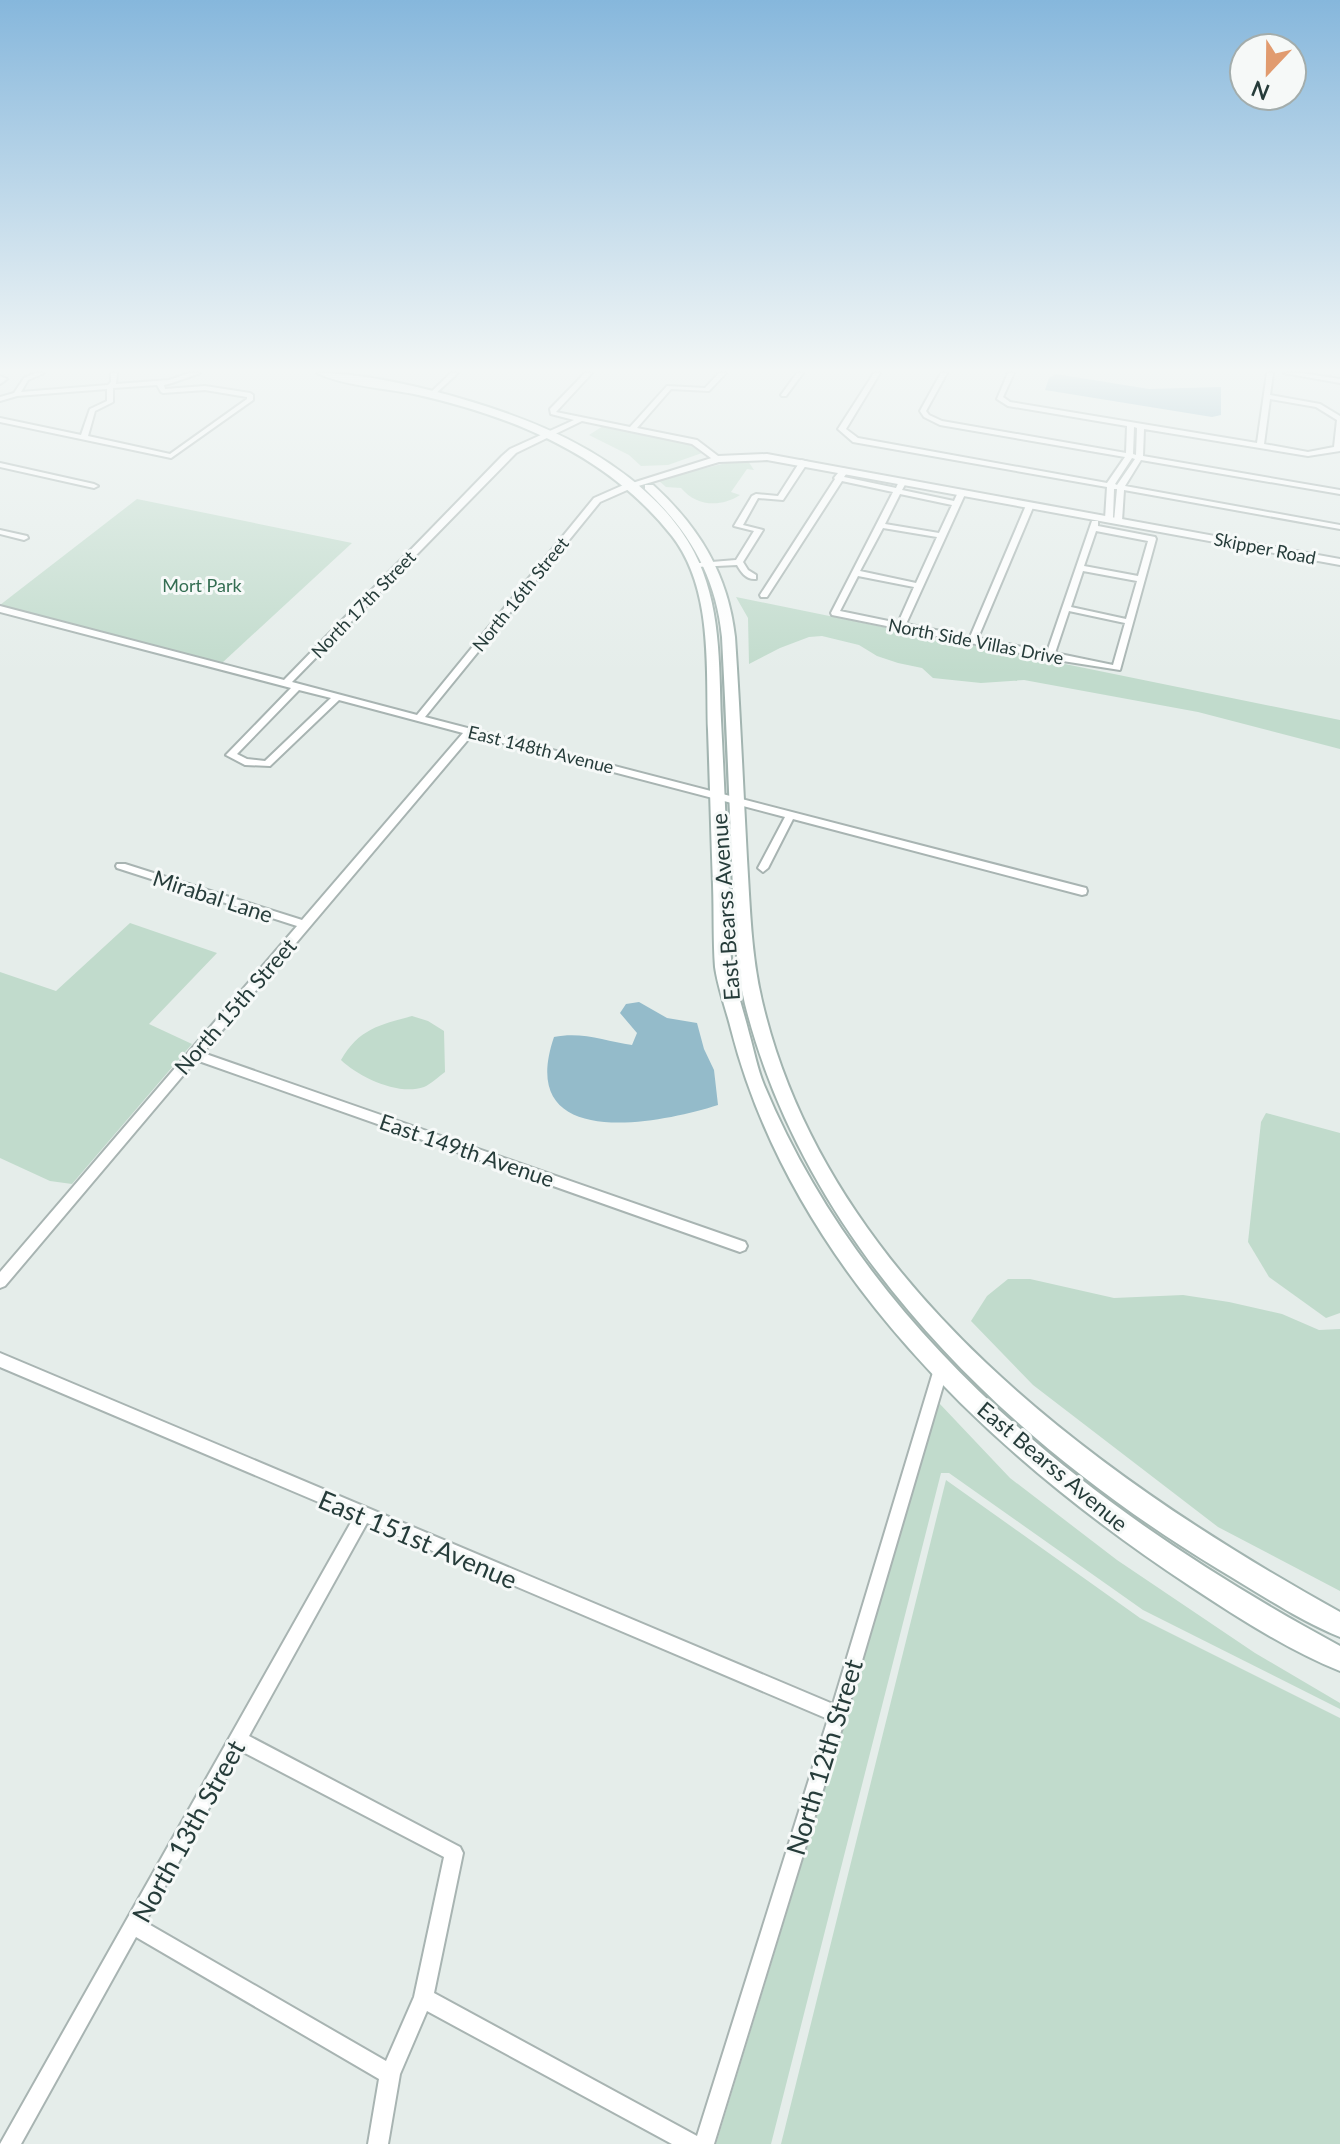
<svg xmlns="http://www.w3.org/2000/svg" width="1340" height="2144" font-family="Lato,sans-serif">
	<rect width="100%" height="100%" fill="#e5edea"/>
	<g fill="#c1dbcc">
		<polygon points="603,426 686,443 700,448 702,453 668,465 641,466 629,455 589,435"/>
		<path d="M 746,458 L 754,470 L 747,469 L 731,492 L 740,495 C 720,508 696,506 681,488 L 666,487 L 658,480 Z"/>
		<polygon points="137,499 352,543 222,663 0,605"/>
		<polygon points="736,597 1340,720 1340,749 1198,712 1024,680 981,683 933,678 922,668 898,663 877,656 859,645 822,636 809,637 780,648 749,664 748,618"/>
		<polygon points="130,923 217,953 149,1024 192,1044 72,1184 50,1181 0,1158 0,972 56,991"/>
		<path d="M 412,1016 L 428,1021 L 444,1031 L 445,1072 C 438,1077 431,1084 424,1087 C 398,1096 359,1077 341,1060 C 359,1029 379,1025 412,1016 Z"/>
		<polygon points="1266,1113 1340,1133 1340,1313 1326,1318 1269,1277 1248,1242 1261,1122"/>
		<polygon points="1008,1279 1030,1279 1114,1298 1183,1295 1229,1302 1282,1314 1319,1330 1340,1329 1340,1591 1218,1527 1033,1385 971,1321 987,1296"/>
		<polygon points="939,1403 1010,1478 1117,1560 1255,1653 1340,1703 1340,1709 1143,1610 949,1473 941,1473 771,2144 716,2144 843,1729"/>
		<polygon points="946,1480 1140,1618 1340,1718 1340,2144 781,2144"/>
	</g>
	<g fill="#94bbca">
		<polygon points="1056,374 1149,389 1221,387 1221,415 1212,417 1045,390 1049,378"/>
		<path d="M 639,1002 L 667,1018 L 697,1023 L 704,1049 L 714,1070 L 718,1105 C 655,1125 515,1151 554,1037 C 581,1031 606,1041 632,1045 L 637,1033 L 620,1013 L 626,1004 Z"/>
	</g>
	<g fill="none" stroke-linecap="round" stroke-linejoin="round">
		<defs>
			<g id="minor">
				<path d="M 35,373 L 44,373 L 28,380 L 21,392 L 108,385 L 111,382 L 111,373 L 117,373 L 116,384 L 169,380 L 190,373 L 200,373 L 172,383 L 164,385 L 165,389 L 205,386 L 250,393 L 253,395 L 253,400 L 171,458 L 0,422 L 0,418 L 81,435 L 90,409 L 107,401 L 107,389 L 17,396 L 0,401 L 0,397 L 14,393 L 24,378 ZM 157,385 L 161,392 L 163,393 L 205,390 L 247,397 L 247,399 L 170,454 L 88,436 L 95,411 L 113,402 L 113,388 Z"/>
				<polygon points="451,373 458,373 433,396 429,396 429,394"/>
				<path d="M 585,373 L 592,373 L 556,412 L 630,427 L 667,386 L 705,388 L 719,373 L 726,373 L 709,391 L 671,389 L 637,428 L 697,440 L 722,459 L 715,461 L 692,444 L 582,421 L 516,453 L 292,682 L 417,715 L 594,498 L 628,483 L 634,483 L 634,487 L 600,502 L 425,717 L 1082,887 L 1086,888 L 1087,891 L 1086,894 L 1082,895 L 793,819 L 768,868 L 763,872 L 758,868 L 785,817 L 472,735 L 203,1053 L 745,1242 L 747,1246 L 745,1250 L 740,1252 L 196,1060 L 5,1286 L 0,1288 L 0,1272 L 297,926 L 117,868 L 116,866 L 117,864 L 125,864 L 302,920 L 463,733 L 339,700 L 270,766 L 245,765 L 226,755 L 291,688 L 0,612 L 0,606 L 284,680 L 502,456 L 510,449 L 574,420 L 551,414 L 550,409 ZM 299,690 L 331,698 L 265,761 L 247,759 L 237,754 Z"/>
				<polygon points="797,373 803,373 786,396 782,396 781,395"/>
				<path d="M 874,373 L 880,373 L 846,429 L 858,438 L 1107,483 L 1125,457 L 940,425 L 924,417 L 920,411 L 941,373 L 947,373 L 926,411 L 929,415 L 942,421 L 1126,453 L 1127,426 L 1008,406 L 997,399 L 1008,373 L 1014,373 L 1003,397 L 1010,402 L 1257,443 L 1267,373 L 1273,373 L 1270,395 L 1320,404 L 1340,416 L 1340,451 L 1308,456 L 1144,429 L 1143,456 L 1340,490 L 1340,494 L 1141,460 L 1125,486 L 1340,525 L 1340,529 L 1124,490 L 1122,521 L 1118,523 L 1114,521 L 1117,489 L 1114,489 L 1113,519 L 1109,521 L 1105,519 L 1107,487 L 853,442 L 838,429 ZM 1270,399 L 1316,407 L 1337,420 L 1334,447 L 1308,452 L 1264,444 ZM 1134,427 L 1137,428 L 1136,455 L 1133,454 ZM 1132,458 L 1135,459 L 1117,485 L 1115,484 Z"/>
				<polygon points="1284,373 1301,373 1340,379 1340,383"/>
				<polygon points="0,376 7,379 0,384"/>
				<path d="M 801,460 L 808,462 L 783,500 L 758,498 L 743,525 L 763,530 L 743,562 L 748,570 L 756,575 L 756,579 C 746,580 741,572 737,565 L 696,567 L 696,563 L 699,563 L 736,560 L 754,531 L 734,526 L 752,496 L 756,494 L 778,496 Z"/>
				<polygon points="0,463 94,484 98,486 94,488 0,467"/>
				<path d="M 842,468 L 849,470 L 844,477 L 896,488 L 900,479 L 903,479 L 907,481 L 902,490 L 954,501 L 959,490 L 966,492 L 906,624 L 970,637 L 1027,503 L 1034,505 L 978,638 L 1047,652 L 1092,521 L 1098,521 L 1098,526 L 1155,537 L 1156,539 L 1120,670 L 1050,659 L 832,615 L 831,613 L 893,492 L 842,481 L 767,597 L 761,597 L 760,595 L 835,479 L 834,478 ZM 900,494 L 952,505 L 939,533 L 885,524 ZM 883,528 L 937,537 L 916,583 L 860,571 ZM 1096,531 L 1148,541 L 1138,576 L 1084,566 ZM 1083,571 L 1137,581 L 1126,619 L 1071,607 ZM 858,576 L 914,587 L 898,623 L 840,611 ZM 1069,611 L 1125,623 L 1113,665 L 1055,653 Z"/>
				<polygon points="0,530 27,536 28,538 24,540 0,534"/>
				<path d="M 0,1353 L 833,1704 L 934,1369 L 936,1364 L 941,1362 L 946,1364 L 948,1369 L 846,1715 L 714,2144 L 672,2144 L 427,2011 L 400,2074 L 388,2144 L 368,2144 L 379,2079 L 136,1937 L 21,2144 L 0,2144 L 354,1517 L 0,1367 ZM 367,1523 L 828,1719 L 697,2136 L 434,1993 L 463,1853 L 460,1847 L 249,1736 ZM 241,1751 L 444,1857 L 414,1997 L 386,2061 L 145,1922 Z"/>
			</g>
			<polygon id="tertiary" points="767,454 1340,559 1340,565 767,460 719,462 635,487 626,485 718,456"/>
			<g id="secondary">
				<path d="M 317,373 C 382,373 484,402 544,428 C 602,453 664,495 694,552 C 721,604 719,663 721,720 C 724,777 726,834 729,891 C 730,917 728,946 733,972 C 737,992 744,1013 749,1033 C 754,1050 757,1068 764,1085 C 871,1342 1102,1517 1340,1646 L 1340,1671 C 1288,1650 1237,1617 1190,1586 C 990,1454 792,1268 731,1029 C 726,1009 718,988 715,967 C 713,940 714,912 713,885 C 711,833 710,782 708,730 C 706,667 713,589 672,536 C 608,455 513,416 414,394 C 383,388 345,386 317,373 Z"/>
				<path d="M 645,485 L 653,485 C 699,527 728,574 735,637 C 740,711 743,785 747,859 C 750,907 751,955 762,1001 C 828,1284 1100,1479 1340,1612 L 1340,1637 C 1298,1620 1257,1592 1218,1569 C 1008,1442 807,1249 745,1004 C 734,959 734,911 732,865 C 729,789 726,713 722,637 C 716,576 689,531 645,489 Z"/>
			</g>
		</defs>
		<use href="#minor" stroke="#a8b4b2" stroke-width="4"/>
		<use href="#tertiary" stroke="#a8b4b2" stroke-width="4"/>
		<use href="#secondary" stroke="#a2b4b0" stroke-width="4"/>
		<use href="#minor" fill="#fff" fill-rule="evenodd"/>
		<use href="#tertiary" fill="#fff" fill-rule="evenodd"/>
		<use href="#secondary" fill="#fff" fill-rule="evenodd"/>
	</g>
	<linearGradient id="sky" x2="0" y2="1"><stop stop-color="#86b7dc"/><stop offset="0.55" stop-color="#f3f7f6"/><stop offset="1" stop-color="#f3f7f6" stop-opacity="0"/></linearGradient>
	<rect width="1340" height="673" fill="url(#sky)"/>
	<g text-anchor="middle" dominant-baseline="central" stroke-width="6" stroke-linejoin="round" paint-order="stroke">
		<g font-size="18" fill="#263c3a" stroke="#f6f9f8">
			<text transform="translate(1265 548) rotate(11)">Skipper Road</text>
			<text transform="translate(520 594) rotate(-51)">North 16th Street</text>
			<text transform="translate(363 604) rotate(-46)">North 17th Street</text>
			<text transform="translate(976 641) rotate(11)">North Side Villas Drive</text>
			<text transform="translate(541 749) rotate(14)">East 148th Avenue</text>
		</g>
		<g font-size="18" fill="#356e53" stroke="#f6f9f8">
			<text x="202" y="585">Mort Park</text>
		</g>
		<g font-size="22" fill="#263c3a" stroke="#f6f9f8">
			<text transform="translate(213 896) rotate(18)">Mirabal Lane</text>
			<text transform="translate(725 907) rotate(-94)">East Bearss Avenue</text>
			<text transform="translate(235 1006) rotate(-49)">North 15th Street</text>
			<text transform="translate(467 1150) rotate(19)">East 149th Avenue</text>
			<text transform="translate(1053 1466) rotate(40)">East Bearss Avenue</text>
		</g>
		<g font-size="26" fill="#263c3a" stroke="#f6f9f8">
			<text transform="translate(418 1539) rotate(23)">East 151st Avenue</text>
			<text transform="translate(824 1757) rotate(-73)">North 12th Street</text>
			<text transform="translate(188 1831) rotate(-61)">North 13th Street</text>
		</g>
	</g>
	<g transform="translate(1268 72) rotate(202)"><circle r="38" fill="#f6f9f8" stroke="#a3adac" stroke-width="2"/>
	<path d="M0-6L14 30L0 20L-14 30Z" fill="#e19b6f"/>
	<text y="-12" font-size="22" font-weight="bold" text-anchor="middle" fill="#263c3a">N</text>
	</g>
</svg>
